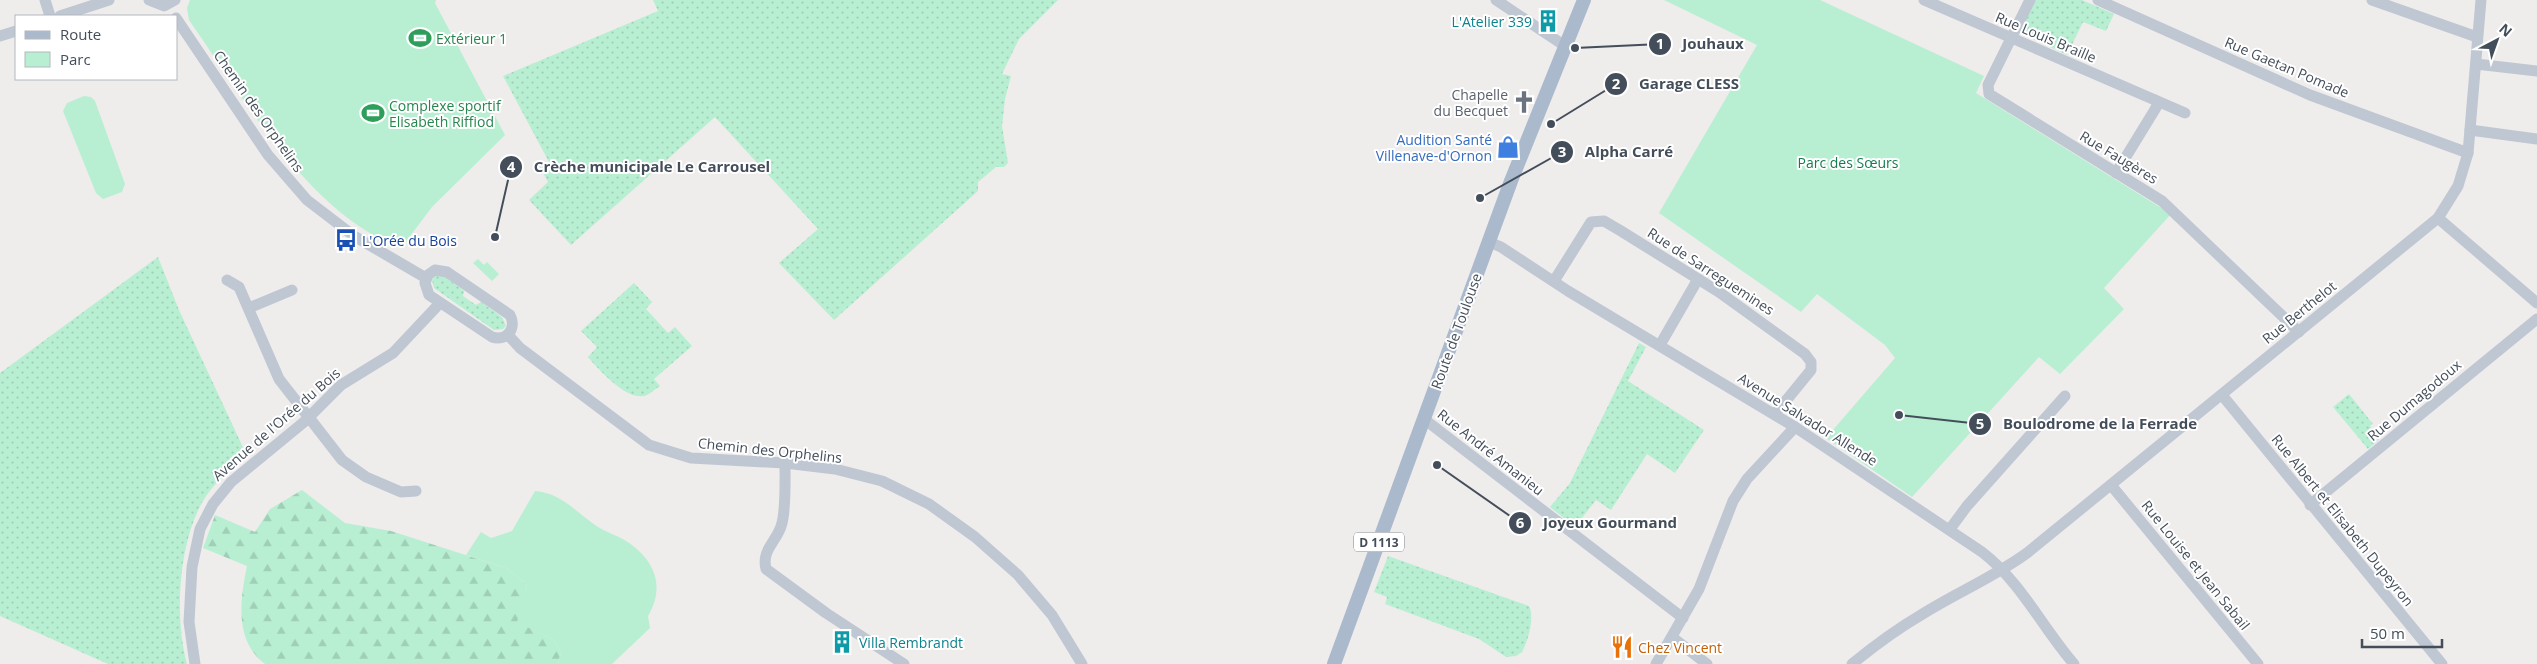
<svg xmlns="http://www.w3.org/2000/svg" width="2537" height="664" font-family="'Open Sans',sans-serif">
	<defs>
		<pattern id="grass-dots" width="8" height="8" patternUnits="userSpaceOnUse" patternTransform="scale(1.25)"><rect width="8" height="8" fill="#b8efd2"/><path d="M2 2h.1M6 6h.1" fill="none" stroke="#9fcfb7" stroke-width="1.8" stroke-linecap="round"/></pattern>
		<pattern id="forest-firs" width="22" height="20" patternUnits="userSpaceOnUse" patternTransform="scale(1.25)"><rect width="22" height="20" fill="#b8efd2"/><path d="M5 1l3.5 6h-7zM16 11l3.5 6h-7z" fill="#9fcfb7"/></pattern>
	</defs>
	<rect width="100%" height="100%" fill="#efecec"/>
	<g fill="url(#grass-dots)">
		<polygon points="653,0 1058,0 1019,39 1002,74 1011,76 1005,99 1002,126 1008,163 1004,167 996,167 978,182 978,191 834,320 779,263 818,229 715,117 571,245 529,200 548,182 540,167 549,162 503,76 658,11"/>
		<polygon points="2034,0 2082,0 2114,14 2106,31 2083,22 2067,55 2025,35 2022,26"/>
		<path d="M 158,257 L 179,310 L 247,456 C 232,468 217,480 206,496 C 178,539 174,616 187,664 L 108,664 L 0,616 L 0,373 Z"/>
		<polygon points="437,275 443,275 464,291 463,296 476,305 481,302 502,317 506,326 503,329 494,330 434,288 432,280"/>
		<path d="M 634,283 L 652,302 L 646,309 L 668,333 L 675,327 L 692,346 L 654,379 L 660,386 C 655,389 649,395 644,396 C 626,400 599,370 588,357 L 597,347 L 581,331 Z"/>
		<polygon points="1639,343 1646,347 1628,381 1704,430 1675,473 1647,454 1611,510 1596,500 1575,527 1550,507 1570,483"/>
		<polygon points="2349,394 2373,424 2370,426 2380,439 2368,449 2333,407"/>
		<path d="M 1388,556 L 1529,606 C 1535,617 1528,641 1522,652 L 1516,656 L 1506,657 L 1479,639 L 1385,604 L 1387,597 L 1374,592 Z"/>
	</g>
	<path fill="url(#forest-firs)" d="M 302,490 L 345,523 L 391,531 L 506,568 L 527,585 L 518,622 L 552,639 L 561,652 L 558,664 L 265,664 C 234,641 240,599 247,566 L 203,548 L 215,515 L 255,532 L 270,509 Z"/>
	<g fill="#b8efd2">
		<path d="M 190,0 L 436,0 L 435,3 L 505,135 L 432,207 L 401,248 C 309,215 243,97 189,20 L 187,8 Z"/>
		<polygon points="1664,0 1820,0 1984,76 1976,93 2171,214 2104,288 2124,309 2060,374 2039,357 1912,497 1826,438 1895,358 1885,345 1817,294 1801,312 1659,213 1757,45"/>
		<polygon points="84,96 91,97 95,101 125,184 122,192 103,199 96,193 63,111 67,103"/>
		<polygon points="478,259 484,265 487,262 499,274 492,281 473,263"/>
		<path d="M 535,491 C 561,493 575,511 595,525 C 606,533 621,536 632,545 C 657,564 664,589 648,616 L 650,628 L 612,664 L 558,664 L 561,652 L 552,639 L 517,622 L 527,585 L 506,568 L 466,555 L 481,532 L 491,538 L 512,531 Z"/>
	</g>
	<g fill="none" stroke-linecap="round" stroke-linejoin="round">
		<g stroke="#bfc7d2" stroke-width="11">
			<polyline points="45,0 50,16"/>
			<polyline points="149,0 164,6 175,0"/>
			<polyline points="1496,0 1565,46"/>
			<polyline points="1924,0 2185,113"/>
			<polyline points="2030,0 1988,85 1989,94 2162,201 2299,332"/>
			<polyline points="2098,0 2310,95 2468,153"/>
			<polyline points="2372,0 2477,37"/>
			<polyline points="60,16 109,0"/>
			<polyline points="176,18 268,155 307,200 354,236 426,278"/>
			<polyline points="0,36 16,31"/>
			<polyline points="2476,64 2537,71"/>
			<polyline points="2470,130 2537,139"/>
			<polyline points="2116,173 2154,111 2158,104 2155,100"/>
			<polyline points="2438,218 2537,303"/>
			<path d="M 1489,242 L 1501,247 L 1568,291 L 1795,427 L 1982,552 C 2021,582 2042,627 2074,664"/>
			<path d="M 435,270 L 447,272 L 510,315 C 517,328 507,342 492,337 L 429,295 L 425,283 L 428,275 Z"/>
			<polyline points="227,280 239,287 279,379 342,460 366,477 401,492 416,491"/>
			<polyline points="1554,281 1591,222 1604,221 1621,231 1719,292 1805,354 1811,362 1811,370 1775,414"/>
			<polyline points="249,308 292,290"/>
			<polyline points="508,335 520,348 649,445 691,458 785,463 835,469 882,481 929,504 975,537 1018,575 1052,615 1082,664"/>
			<polyline points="1660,345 1698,279"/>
			<polyline points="2222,395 2442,664"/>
			<polyline points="1424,419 1683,618"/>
			<path d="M 785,463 C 785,480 786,507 782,523 C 778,541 761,549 766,569 L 826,613 L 904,664"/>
			<polyline points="2111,485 2258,664"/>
			<polyline points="2310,505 2537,319"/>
			<polyline points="1950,529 1967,506 2065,396"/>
			<polyline points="1672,637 1707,664"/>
			<polyline points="195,664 189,622 192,567 200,529 213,504 231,482 304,422 341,385 393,353 440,303"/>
			<polyline points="1656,664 1699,589 1733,501 1747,479 1795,427"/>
			<path d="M 1852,664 C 1874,646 1897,629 1921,615 C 1956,593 1994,577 2027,553 L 2438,218 L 2458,186 L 2468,153 L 2481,0"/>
		</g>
		<polyline stroke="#abb9cc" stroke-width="14" points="1334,664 1511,181 1584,0"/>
	</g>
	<defs>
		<symbol id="building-bare" viewBox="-9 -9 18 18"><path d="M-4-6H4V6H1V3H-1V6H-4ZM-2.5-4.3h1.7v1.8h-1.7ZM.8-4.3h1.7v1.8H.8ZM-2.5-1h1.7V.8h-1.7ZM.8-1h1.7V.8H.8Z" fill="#0f9aa8" stroke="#fff" stroke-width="2.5" paint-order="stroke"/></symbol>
		<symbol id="stadium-bare" viewBox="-9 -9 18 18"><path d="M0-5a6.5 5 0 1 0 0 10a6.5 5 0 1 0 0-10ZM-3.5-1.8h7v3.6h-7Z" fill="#2e9e5b" stroke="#fff" stroke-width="2.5" paint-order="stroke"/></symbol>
		<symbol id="church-bare" viewBox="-9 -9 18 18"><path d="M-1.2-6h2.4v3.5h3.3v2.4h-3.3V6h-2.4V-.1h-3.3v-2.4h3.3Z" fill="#6b7280" stroke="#fff" stroke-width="2.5" paint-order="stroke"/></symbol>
		<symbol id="shop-bare" viewBox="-9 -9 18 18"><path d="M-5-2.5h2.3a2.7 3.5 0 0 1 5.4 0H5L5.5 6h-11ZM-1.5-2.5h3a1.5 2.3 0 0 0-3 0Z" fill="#3f7fe0" stroke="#fff" stroke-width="2.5" paint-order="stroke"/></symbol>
		<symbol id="bus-bare" viewBox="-9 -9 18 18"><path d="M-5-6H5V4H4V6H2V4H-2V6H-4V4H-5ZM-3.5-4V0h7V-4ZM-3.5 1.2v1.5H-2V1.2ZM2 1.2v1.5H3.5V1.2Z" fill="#1a4fb4" stroke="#fff" stroke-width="2.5" paint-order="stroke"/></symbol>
		<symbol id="restaurant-bare" viewBox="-9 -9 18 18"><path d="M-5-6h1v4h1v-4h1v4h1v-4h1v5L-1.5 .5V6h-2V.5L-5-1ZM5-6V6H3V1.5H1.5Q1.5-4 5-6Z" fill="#e8710a" stroke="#fff" stroke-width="2.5" paint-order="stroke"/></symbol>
	</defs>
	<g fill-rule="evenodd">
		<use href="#building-bare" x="1532" y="5" width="32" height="32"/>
		<use href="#stadium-bare" x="404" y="22" width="32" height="32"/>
		<use href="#church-bare" x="1508" y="86" width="32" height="32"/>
		<use href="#stadium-bare" x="357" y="97" width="32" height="32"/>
		<use href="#shop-bare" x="1492" y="131" width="32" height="32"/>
		<use href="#bus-bare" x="330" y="224" width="32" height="32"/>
		<use href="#building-bare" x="826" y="626" width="32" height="32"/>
		<use href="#restaurant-bare" x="1606" y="631" width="32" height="32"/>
	</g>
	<g text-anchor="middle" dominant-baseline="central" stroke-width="4" stroke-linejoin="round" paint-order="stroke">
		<rect fill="#fff" stroke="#7c838c" stroke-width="1" x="1354" y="532.5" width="50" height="19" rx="4"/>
		<g font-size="12" font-weight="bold" fill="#444e5a">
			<text x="1379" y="542">D 1113</text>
		</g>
		<g font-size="14" fill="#0d838f" stroke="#fff" text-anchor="end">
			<text x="1532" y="21">L'Atelier 339</text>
			<text x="859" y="642" text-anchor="start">Villa Rembrandt</text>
		</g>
		<g font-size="14" fill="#444e5a" stroke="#fff">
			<text transform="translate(2046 37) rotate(23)">Rue Louis Braille</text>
			<text transform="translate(2287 67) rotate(23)">Rue Gaetan Pomade</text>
			<text transform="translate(259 111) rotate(55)">Chemin des Orphelins</text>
			<text transform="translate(2119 157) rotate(31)">Rue Faugères</text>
			<text transform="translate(1711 271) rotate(33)">Rue de Sarreguemines</text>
			<text transform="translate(2299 312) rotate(-39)">Rue Berthelot</text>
			<text transform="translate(1456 331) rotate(-70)">Route de Toulouse</text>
			<text transform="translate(2414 400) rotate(-40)">Rue Dumagodoux</text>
			<text transform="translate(1808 419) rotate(32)">Avenue Salvador Allende</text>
			<text transform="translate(276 424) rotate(-41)">Avenue de l'Orée du Bois</text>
			<text transform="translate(770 450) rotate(6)">Chemin des Orphelins</text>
			<text transform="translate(1491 452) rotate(38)">Rue André Amanieu</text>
			<text transform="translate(2343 520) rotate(51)">Rue Albert et Elisabeth Dupeyron</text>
			<text transform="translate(2196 565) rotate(51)">Rue Louise et Jean Sabail</text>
		</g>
		<g font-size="14" fill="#27864d" stroke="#fff" text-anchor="start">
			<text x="436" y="38">Extérieur 1</text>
			<text x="389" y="105">Complexe sportif<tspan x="389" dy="16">Elisabeth Riffiod</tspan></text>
		</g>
		<g font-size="14" fill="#5b616d" stroke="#fff" text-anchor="end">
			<text x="1508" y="94">Chapelle<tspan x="1508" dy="16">du Becquet</tspan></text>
		</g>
		<g font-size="14" fill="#366cbe" stroke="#fff" text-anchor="end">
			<text x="1492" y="139">Audition Santé<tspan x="1492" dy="16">Villenave-d'Ornon</tspan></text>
		</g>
		<g font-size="14" fill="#147c51" stroke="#fff">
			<text x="1848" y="162">Parc des Sœurs</text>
		</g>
		<g font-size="14" fill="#164399" stroke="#fff" text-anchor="start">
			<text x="362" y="240">L'Orée du Bois</text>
		</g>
		<g font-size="14" fill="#c56008" stroke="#fff" text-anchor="start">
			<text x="1638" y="647">Chez Vincent</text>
		</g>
	</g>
	<path fill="none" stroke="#444e5a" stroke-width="2" d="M1575 48L1660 44M1551 124L1616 84M1480 198L1562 152M495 237L511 167M1899 415L1980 424M1437 465L1520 523"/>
	<g fill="#444e5a" stroke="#fff" stroke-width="2">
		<circle cx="1575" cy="48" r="5"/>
		<circle cx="1551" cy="124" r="5"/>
		<circle cx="1480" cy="198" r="5"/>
		<circle cx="495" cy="237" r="5"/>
		<circle cx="1899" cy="415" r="5"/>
		<circle cx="1437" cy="465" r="5"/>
		<circle cx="1660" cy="44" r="12"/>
		<circle cx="1616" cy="84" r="12"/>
		<circle cx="1562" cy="152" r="12"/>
		<circle cx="511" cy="167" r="12"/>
		<circle cx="1980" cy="424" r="12"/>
		<circle cx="1520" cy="523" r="12"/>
	</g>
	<g font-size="15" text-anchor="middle" font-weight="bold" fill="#fff">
		<text x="1660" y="49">1</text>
		<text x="1616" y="89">2</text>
		<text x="1562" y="157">3</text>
		<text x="511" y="172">4</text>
		<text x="1980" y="429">5</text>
		<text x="1520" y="528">6</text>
	</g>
	<g font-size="15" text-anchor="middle" font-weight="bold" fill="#444e5a" stroke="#fff" stroke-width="4" stroke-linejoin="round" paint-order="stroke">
		<text x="1713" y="49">Jouhaux</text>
		<text x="1689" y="89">Garage CLESS</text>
		<text x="1629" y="157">Alpha Carré</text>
		<text x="652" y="172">Crèche municipale Le Carrousel</text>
		<text x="2100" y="429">Boulodrome de la Ferrade</text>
		<text x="1610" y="528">Joyeux Gourmand</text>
	</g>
	<rect x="15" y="15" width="162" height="65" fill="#ffffff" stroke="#b4b8bd"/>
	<rect x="25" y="31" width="25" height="8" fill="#abb9cc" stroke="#b4b8bd"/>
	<text x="60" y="40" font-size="15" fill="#444e5a">Route</text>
	<rect x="25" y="52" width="25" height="15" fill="#b8efd2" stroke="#b4b8bd"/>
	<text x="60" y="65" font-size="15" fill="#444e5a">Parc</text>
	<g transform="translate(2497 40) rotate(41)" stroke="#ffffff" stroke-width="4" paint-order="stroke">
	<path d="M0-4L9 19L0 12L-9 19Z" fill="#444e5a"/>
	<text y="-8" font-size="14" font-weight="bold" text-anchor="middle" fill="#444e5a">N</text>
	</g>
	<path d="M2362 639v8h80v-8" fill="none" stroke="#444e5a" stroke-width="2.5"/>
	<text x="2370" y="639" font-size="15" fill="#444e5a" stroke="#ffffff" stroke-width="4" paint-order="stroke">50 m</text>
</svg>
